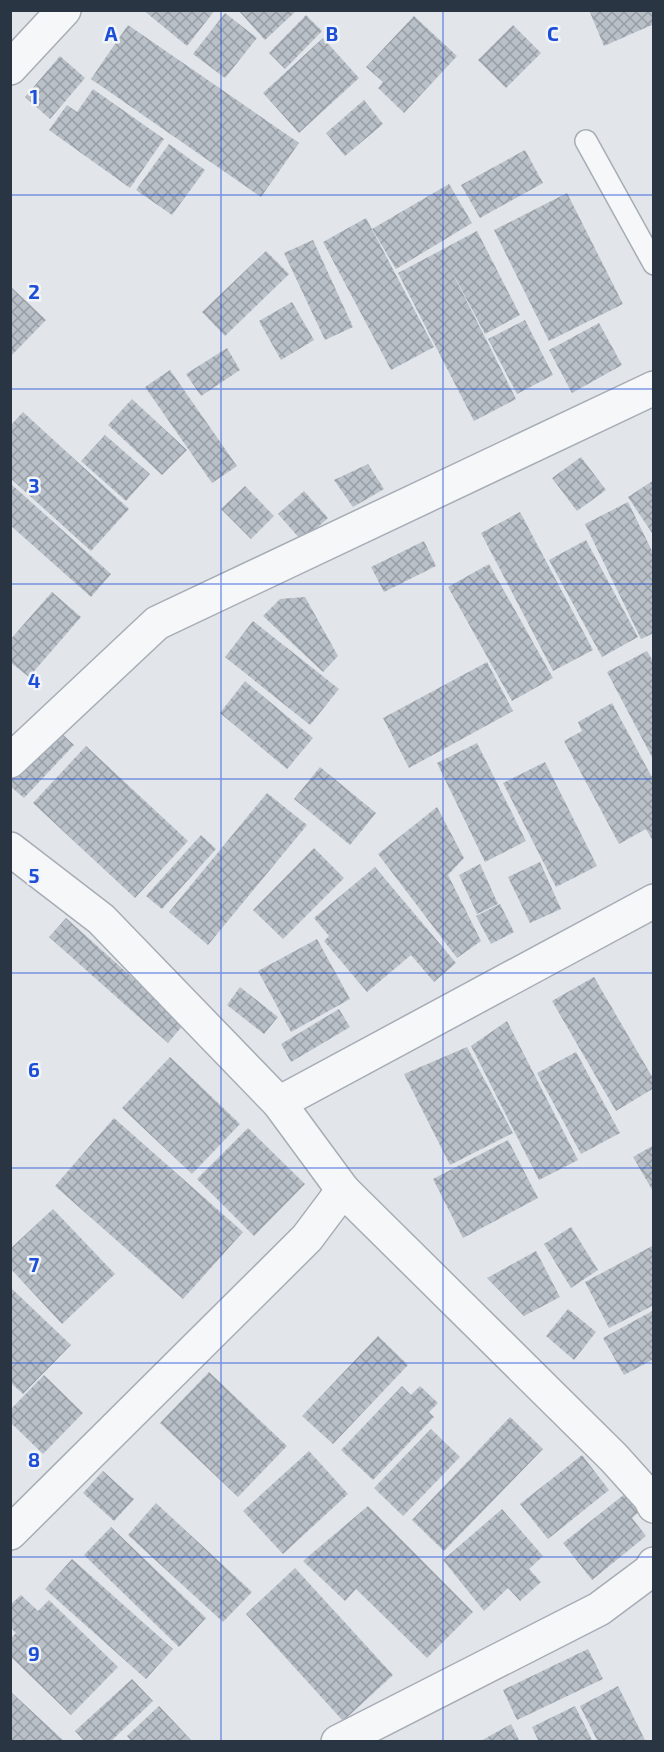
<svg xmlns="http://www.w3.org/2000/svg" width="664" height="1752" font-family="'Exo 2',sans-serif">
	<defs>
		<pattern id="building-cross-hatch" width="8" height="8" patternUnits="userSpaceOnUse" patternTransform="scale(1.5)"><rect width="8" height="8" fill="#b9c0c8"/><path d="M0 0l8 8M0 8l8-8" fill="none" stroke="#979da4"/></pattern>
	</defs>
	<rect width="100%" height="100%" fill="#e2e6eb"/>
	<g fill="url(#building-cross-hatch)">
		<polygon points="143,10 215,10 187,46"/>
		<polygon points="238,10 297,10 265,40"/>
		<polygon points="589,10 654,10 654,24 604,46"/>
		<polygon points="225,13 257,38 225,78 193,54"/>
		<polygon points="306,15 322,31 285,69 269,53"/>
		<polygon points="414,16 457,56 404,113 378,88 383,82 366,67"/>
		<polygon points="128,25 299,143 261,197 91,79"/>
		<polygon points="513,25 541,53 506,88 478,60"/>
		<polygon points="323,38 359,78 299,133 263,93"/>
		<polygon points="60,56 85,78 50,119 25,97"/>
		<polygon points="93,89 164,139 130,188 49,130 67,105 77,112"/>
		<polygon points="364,100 383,124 345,156 326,133"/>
		<polygon points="169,144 205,170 172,215 136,190"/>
		<polygon points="525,150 543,183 480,218 461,185"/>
		<polygon points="449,184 472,223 396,269 372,229"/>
		<polygon points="567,193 623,304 549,341 494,230"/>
		<polygon points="366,218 434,347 391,370 323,242"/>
		<polygon points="477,231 520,315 485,334 448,264 516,399 474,421 398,273"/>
		<polygon points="313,240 353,327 325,340 284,253"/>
		<polygon points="266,251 289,274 225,336 202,312"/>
		<polygon points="10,286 46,320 10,357"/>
		<polygon points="292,302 314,340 281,360 259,321"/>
		<polygon points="525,320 553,375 517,394 488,339"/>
		<polygon points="599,323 622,365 572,393 549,350"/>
		<polygon points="227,348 240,370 201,396 186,374"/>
		<polygon points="170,370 237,466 212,483 145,387"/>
		<polygon points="132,399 187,450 162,475 108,425"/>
		<polygon points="23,412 129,509 91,551 10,478 10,426"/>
		<polygon points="105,435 150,474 126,501 81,461"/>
		<polygon points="581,457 606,490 577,511 552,478"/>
		<polygon points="368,464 384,489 353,507 334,480"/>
		<polygon points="654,480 654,536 628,497"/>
		<polygon points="10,483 111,574 91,597 10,525"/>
		<polygon points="245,486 274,516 251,539 221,509"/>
		<polygon points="304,491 328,518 302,541 278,514"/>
		<polygon points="628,502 654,555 654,633 641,639 585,524"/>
		<polygon points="520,512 593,650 553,671 481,533"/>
		<polygon points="586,540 638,637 602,657 549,560"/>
		<polygon points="424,541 436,566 384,592 371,567"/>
		<polygon points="489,564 553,678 512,701 448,587"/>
		<polygon points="52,592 81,617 29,677 10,662 10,640"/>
		<polygon points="305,597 338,656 323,672 263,616 280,599"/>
		<polygon points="253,621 339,689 310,725 225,657"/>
		<polygon points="647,651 654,663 654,761 607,672"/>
		<polygon points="487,662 513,711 409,768 383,718"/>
		<polygon points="245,681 313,738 287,769 220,713"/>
		<polygon points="612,703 654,781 654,843 646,829 619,844 564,741 582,731 578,722"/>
		<polygon points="60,732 74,745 24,798 10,786 10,782"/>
		<polygon points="477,743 526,841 485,862 437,763"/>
		<polygon points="86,746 188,841 135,898 33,803"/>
		<polygon points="545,762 597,866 556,887 503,783"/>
		<polygon points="320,767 376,813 350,845 294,799"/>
		<polygon points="267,793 307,825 208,945 169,912"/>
		<polygon points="437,807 464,858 448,875 481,941 457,958 378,854"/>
		<polygon points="201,835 216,849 162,909 146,896"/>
		<polygon points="314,848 344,878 283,939 253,910"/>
		<polygon points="540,862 561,909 530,923 508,877"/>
		<polygon points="480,864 498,904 477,914 459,875"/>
		<polygon points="375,867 456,963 434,982 411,955 367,992 324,941 329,936 314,918"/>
		<polygon points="500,904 514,932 491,944 476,916"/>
		<polygon points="66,918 184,1024 168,1043 49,937"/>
		<polygon points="317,939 350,999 291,1032 258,971"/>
		<polygon points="594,977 654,1080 654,1088 616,1111 552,1001"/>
		<polygon points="240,987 278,1017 264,1034 227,1005"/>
		<polygon points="339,1009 350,1027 291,1062 281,1044"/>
		<polygon points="507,1021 578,1160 539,1180 471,1046"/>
		<polygon points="467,1047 513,1133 450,1165 404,1074"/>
		<polygon points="576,1052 620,1133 581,1154 537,1073"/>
		<polygon points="170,1057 240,1124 192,1174 122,1108"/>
		<polygon points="114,1118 243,1232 183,1299 55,1186"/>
		<polygon points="248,1128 305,1184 254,1236 197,1179"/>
		<polygon points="508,1140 538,1198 463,1238 433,1179"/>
		<polygon points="654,1145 654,1193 633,1157"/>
		<polygon points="53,1209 115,1274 62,1324 10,1268 10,1249"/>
		<polygon points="571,1227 598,1270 571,1288 544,1244"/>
		<polygon points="654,1245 654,1305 609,1328 585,1282"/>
		<polygon points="536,1251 560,1297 524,1316 487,1278"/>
		<polygon points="10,1287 71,1345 23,1394 10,1382"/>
		<polygon points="568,1309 596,1332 574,1360 546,1336"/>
		<polygon points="654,1310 654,1359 624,1375 603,1338"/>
		<polygon points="378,1336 408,1365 333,1444 302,1416"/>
		<polygon points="209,1372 287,1446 238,1497 160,1423"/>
		<polygon points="44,1375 83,1413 43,1454 10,1422 10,1410"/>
		<polygon points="402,1386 411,1395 420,1386 438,1403 429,1412 434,1417 373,1480 341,1450"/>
		<polygon points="510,1417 543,1449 444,1551 412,1520"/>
		<polygon points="431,1429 460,1457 403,1516 374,1488"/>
		<polygon points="309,1451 348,1494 283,1554 243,1511"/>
		<polygon points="582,1455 609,1490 548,1539 520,1504"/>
		<polygon points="103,1471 134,1499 114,1521 83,1493"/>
		<polygon points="626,1493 640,1511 632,1518 646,1536 592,1580 563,1543"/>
		<polygon points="156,1503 252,1592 223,1622 128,1535"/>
		<polygon points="368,1506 473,1612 427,1658 356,1589 345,1601 303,1561"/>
		<polygon points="502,1509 543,1556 529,1569 541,1582 520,1601 508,1588 484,1611 443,1560"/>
		<polygon points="111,1527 206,1618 179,1647 84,1555"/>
		<polygon points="72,1559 173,1649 146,1679 45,1589"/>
		<polygon points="295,1568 393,1675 343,1721 246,1614"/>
		<polygon points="21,1595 38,1611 49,1600 118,1667 71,1715 10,1656 10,1639 16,1633 10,1627 10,1605"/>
		<polygon points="588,1649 603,1679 517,1720 503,1690"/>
		<polygon points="132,1679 153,1701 110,1742 85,1742 75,1731"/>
		<polygon points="618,1686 646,1742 598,1742 580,1706"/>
		<polygon points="10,1691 65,1742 10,1742"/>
		<polygon points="159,1706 193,1742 132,1742 127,1736"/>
		<polygon points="575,1706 593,1742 539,1742 532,1727"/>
		<polygon points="511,1724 520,1742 479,1742"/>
	</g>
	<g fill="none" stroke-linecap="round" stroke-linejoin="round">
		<defs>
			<polyline id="service" points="586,141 654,264"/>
			<g id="minor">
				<polyline points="10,68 64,10"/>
				<polyline points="10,761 157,623 654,388"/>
				<polyline points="10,849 101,919 279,1103 343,1190 614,1458 650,1498 654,1506"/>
				<polyline points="279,1103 654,901"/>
				<polyline points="10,1533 307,1238 343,1190"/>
				<polyline points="338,1742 599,1609 650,1571 654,1564"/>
			</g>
		</defs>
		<use href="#service" stroke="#a7adb5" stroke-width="24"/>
		<use href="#minor" stroke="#a7adb5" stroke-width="36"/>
		<use href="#service" stroke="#f5f7f9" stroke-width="21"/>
		<use href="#minor" stroke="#f5f7f9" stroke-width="33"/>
	</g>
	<path fill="none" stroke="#1d4ed8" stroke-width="1.5" stroke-opacity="0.55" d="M 221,10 L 221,1742M 443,10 L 443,1742M 10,195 L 654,195M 10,389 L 654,389M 10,584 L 654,584M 10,779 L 654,779M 10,973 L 654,973M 10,1168 L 654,1168M 10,1363 L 654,1363M 10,1557 L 654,1557"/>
	<g font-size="20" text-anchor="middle" font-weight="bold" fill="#1d4ed8" stroke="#f2f5f8" stroke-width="5" stroke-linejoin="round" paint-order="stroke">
		<text x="111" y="41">A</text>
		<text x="332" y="41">B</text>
		<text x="553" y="41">C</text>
		<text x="34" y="104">1</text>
		<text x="34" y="299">2</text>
		<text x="34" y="493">3</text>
		<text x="34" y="688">4</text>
		<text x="34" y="883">5</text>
		<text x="34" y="1077">6</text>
		<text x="34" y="1272">7</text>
		<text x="34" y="1467">8</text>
		<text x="34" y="1661">9</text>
	</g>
	<rect width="664" height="1752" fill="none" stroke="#2a3543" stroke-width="24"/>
</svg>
